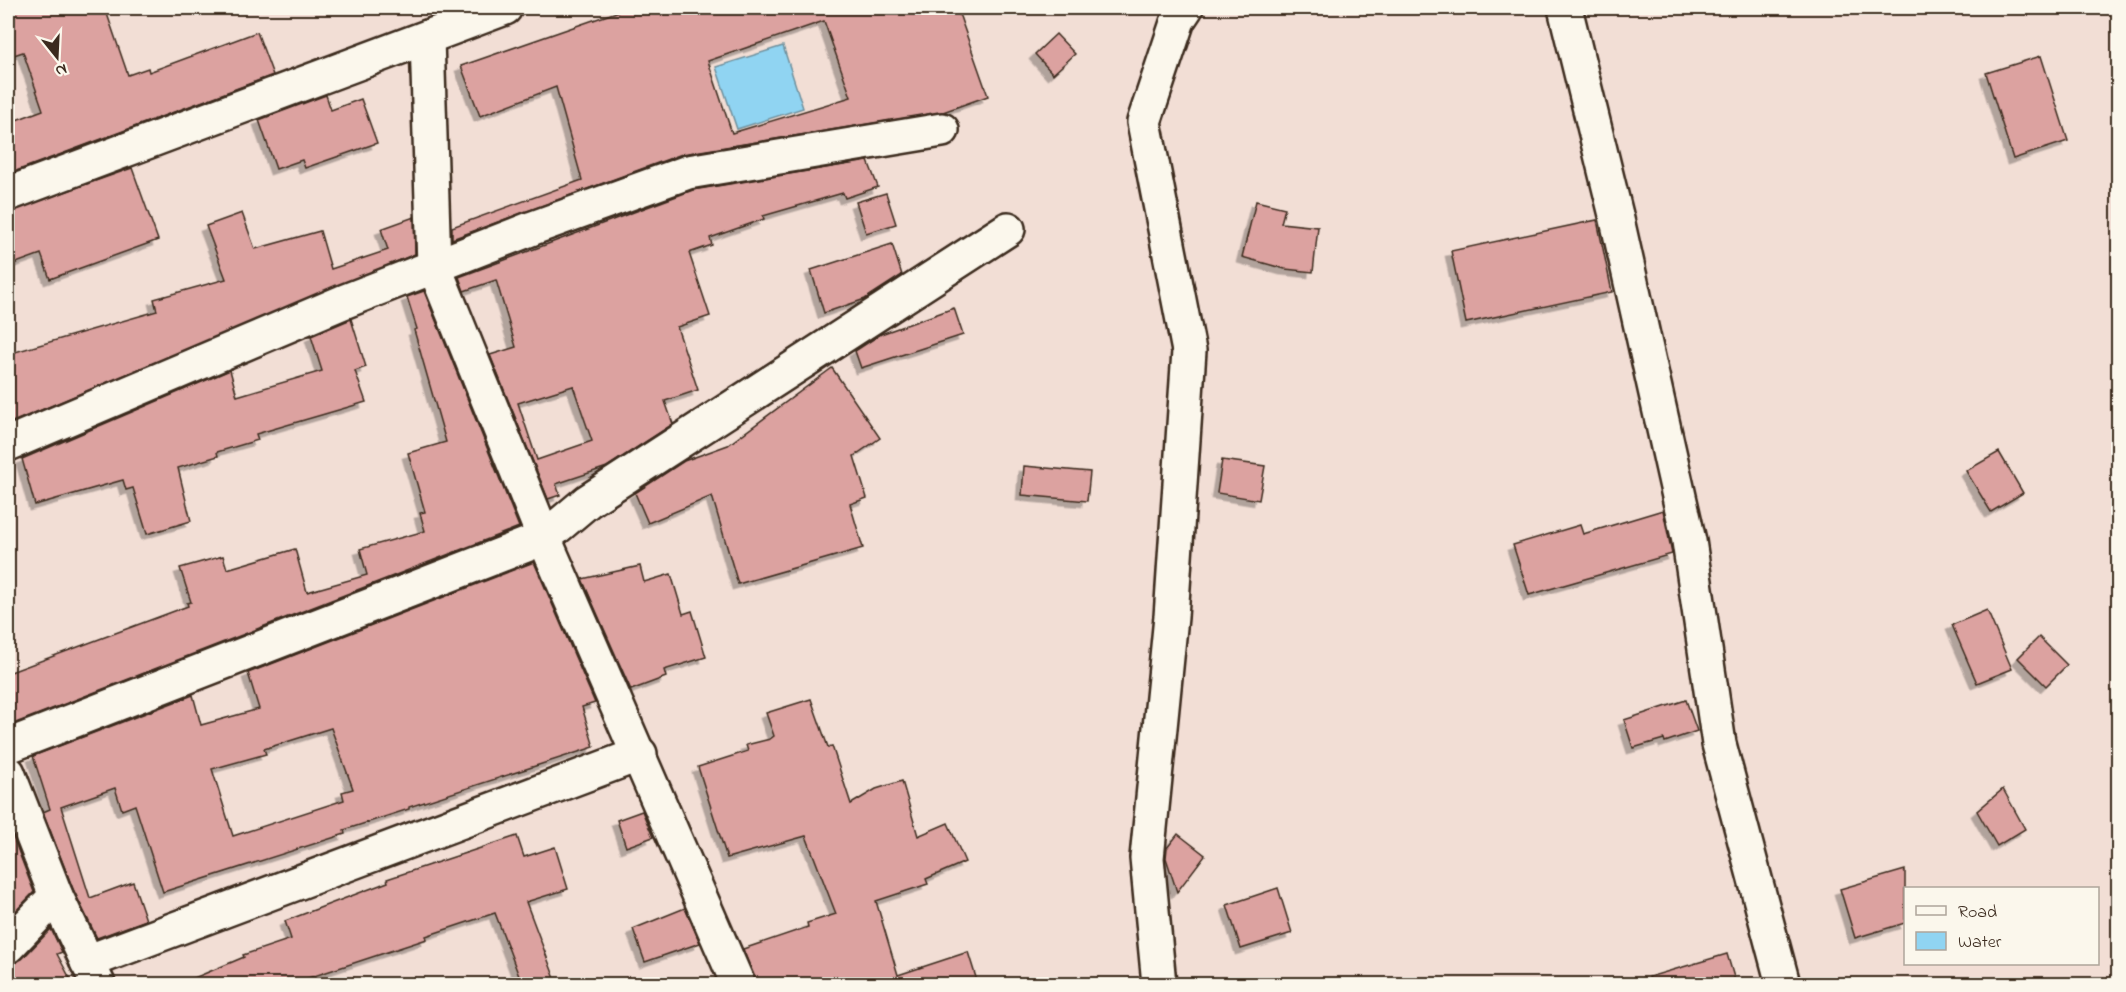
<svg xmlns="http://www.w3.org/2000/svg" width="2126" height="992" font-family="'Indie Flower',sans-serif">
	<defs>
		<filter id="shadow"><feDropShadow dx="-5.5" dy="5.5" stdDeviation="0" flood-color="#0004"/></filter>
	</defs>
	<rect width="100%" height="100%" fill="#f2ded5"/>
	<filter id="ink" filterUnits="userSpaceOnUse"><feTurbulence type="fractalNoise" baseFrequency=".0167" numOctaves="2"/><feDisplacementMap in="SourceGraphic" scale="12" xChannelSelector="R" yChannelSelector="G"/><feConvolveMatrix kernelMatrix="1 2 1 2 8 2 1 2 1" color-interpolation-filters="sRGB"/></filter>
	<g filter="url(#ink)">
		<polygon fill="#90d4f2" stroke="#6e909d" stroke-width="1.5" points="783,46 803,108 737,129 716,67"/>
		<g fill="#dca2a0" stroke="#3b2a1e" stroke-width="1.5" fill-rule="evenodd" filter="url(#shadow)">
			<polygon points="8,8 105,8 128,75 148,68 149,72 257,32 273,75 8,174 8,123 43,110 23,52 8,57"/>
			<path d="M 628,8 L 957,8 L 988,96 L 943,112 L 682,154 L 452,239 L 452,227 L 582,180 L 556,87 L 480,116 L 461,66 ZM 824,21 L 851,97 L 732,133 L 708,61 Z"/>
			<polygon points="1056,34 1075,54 1053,74 1035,54"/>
			<polygon points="2041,56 2068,141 2013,159 1986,73"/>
			<polygon points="326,95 331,110 361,99 377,143 305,168 302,160 276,169 259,120"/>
			<path d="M 868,161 L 878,187 L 845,198 L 843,193 L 763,216 L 764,219 L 710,238 L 712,245 L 689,253 L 710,316 L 677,327 L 698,390 L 665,401 L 673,424 L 607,467 L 556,484 L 560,495 L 548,499 L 490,355 L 516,347 L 496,280 L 464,291 L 459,277 L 693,190 ZM 573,386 L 592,441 L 537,460 L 518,403 Z"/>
			<polygon points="132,168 158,240 50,279 41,254 8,266 8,212"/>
			<polygon points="886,193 896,224 866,233 856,202"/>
			<polygon points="1256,201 1285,208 1281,223 1318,227 1313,272 1285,269 1242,257"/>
			<polygon points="242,213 255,249 320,231 331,269 388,250 381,229 414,217 415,254 10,423 8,354 157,311 154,299 226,279 206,226"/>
			<polygon points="1597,220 1612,292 1466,323 1451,251"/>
			<polygon points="892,244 902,275 865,299 824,313 811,270"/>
			<polygon points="424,291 519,527 8,726 8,673 188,606 187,603 191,602 180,568 223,556 227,569 295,549 307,592 367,575 360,549 425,531 420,513 425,512 408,453 446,442 414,330 417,329 407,297"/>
			<polygon points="954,308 963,335 861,368 855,351 881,334"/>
			<polygon points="351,319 366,367 355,371 366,402 256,434 258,440 217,452 218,456 178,468 191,521 147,534 133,488 126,490 123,480 35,505 22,459 230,370 237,396 322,371 311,336"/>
			<polygon points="832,368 880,438 854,456 867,498 850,504 863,548 738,584 712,496 648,523 635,493 684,461 728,445"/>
			<polygon points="1999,452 2023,493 1991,512 1966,471"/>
			<polygon points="1222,460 1265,466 1259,500 1217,493"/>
			<polygon points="1024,466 1090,472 1087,501 1022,495"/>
			<polygon points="1663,510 1672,554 1529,595 1513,545 1580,525 1583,534"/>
			<path d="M 534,562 L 595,703 L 582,707 L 594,747 L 409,807 L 409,809 L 344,830 L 345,834 L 163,892 L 135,805 L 122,810 L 115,788 L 61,807 L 90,898 L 133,882 L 146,920 L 97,938 L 73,889 L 43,812 L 50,809 L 33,756 L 193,695 L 201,725 L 259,709 L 248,673 ZM 331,728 L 353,789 L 342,792 L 344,800 L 233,836 L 212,769 L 266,754 L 264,749 Z"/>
			<polygon points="640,566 644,582 671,574 683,614 692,611 706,657 664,670 666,677 631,690 582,579"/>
			<polygon points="1987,610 2012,669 1977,683 1952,625"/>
			<polygon points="2039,637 2067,665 2046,686 2018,658"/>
			<polygon points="811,699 828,747 832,746 851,804 876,789 902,781 918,836 948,823 965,862 926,879 928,884 876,901 898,975 968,952 978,984 756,984 743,949 808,927 807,923 836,914 806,836 727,858 698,767 748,751 746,745 770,739 774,736 766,713"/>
			<polygon points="1686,700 1697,731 1665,742 1664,739 1633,748 1624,720"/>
			<polygon points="2003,789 2025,829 1997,846 1977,811"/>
			<polygon points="642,811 653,837 626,847 617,820"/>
			<polygon points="8,824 34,892 8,919"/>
			<polygon points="1178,834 1205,855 1177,892 1166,858 1167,848"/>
			<polygon points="517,836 524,857 555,847 568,889 526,902 557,984 522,984 495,913 426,936 427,939 290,984 180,984 244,957 243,955 291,939 285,921 388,882 387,879"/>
			<polygon points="1905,870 1905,923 1855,938 1840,889"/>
			<polygon points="1278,888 1292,933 1241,949 1227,905"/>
			<polygon points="685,908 700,943 645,962 633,929"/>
			<polygon points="51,929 62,952 57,954 73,984 8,984 8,964 22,959"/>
			<polygon points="1727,954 1736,984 1650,984 1649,977"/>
		</g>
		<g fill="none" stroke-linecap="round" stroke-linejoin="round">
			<defs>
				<g id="minor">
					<polyline points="1565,8 1616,215 1689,541 1719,744 1783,984"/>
					<polyline points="427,38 434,266 544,538 738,984"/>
					<polyline points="8,194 505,8"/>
					<polyline points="8,444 343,302 533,228 688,172 942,130"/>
					<polyline points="8,746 544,538 588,501 1008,229"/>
					<polyline points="8,773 56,896 98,984"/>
					<polyline points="8,946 56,896"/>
					<polyline points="87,962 640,754"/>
					<polyline points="1159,984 1147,858 1171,617 1189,351 1144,122 1178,20 1186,8"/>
				</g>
			</defs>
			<use href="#minor" stroke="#3b2a1e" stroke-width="38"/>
			<use href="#minor" stroke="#fbf7ec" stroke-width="33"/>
		</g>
	</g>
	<rect width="2126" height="992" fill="none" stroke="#fbf7ec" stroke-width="30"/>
	<rect x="15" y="15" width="2096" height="962" fill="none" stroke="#3b2a1e" stroke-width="2" filter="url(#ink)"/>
	<rect x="1904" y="887" width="195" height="78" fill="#fbf7ec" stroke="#aea59a" stroke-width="1.5"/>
	<rect x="1916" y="906" width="30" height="9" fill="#fbf7ec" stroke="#aea59a" stroke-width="1.5"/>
	<text x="1958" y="917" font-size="18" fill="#3b2a1e">Road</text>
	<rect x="1916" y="932" width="30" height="18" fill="#90d4f2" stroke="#aea59a" stroke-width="1.5"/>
	<text x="1958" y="947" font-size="18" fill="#3b2a1e">Water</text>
	<g transform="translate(57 57) rotate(162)" stroke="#fbf7ec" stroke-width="4.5" paint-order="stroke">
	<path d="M0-4.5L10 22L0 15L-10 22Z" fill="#3b2a1e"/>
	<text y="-9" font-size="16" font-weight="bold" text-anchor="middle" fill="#3b2a1e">N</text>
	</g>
</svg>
